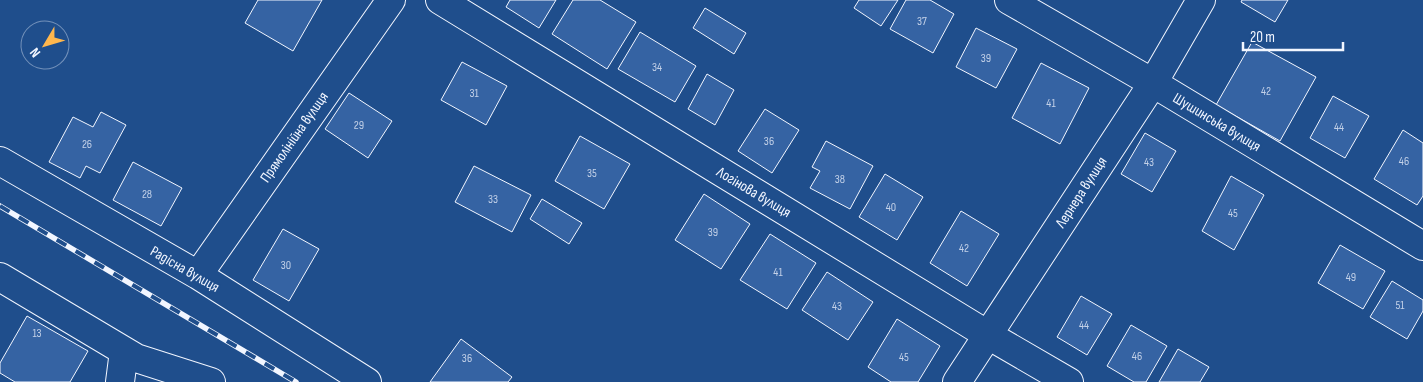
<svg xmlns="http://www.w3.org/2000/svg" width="1423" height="382" font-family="'Sofia Sans Condensed',sans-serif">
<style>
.building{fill:#3563a3;stroke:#f2f6ff}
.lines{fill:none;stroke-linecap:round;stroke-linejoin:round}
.street-casing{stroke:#f2f6ff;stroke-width:30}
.street{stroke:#1f4e8c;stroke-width:28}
.rail-casing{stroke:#f2f6ff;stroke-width:5.5}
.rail{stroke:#1f4e8c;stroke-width:4;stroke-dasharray:11;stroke-linecap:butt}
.labels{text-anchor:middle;stroke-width:4;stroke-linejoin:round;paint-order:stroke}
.number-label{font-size:12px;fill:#c3d1e8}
.street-label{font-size:15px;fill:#f2f6ff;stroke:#1f4e8c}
</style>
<rect width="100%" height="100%" fill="#1f4e8c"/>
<!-- building -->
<path class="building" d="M258,0H322L293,51L245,23Z
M510,0H556L539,28L506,7Z
M573,0H600L636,22L607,69L552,34Z
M859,0H898L881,26L854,8Z
M906,0H930L954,14L933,53L890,29Z
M1242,0H1288L1275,22L1241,2Z
M705,8L746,33L734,54L693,28Z
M976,28L1017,49L996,88L956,67Z
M640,32L696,66L675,102L618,69Z
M1252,42L1316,77L1280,141L1216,105Z
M462,62L507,86L486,125L441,100Z
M1041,63L1089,88L1060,144L1012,118Z
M707,74L734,90L715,125L688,109Z
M349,93L392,121L368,158L325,129Z
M1333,96L1369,116L1345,158L1310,138Z
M765,109L799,130L772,173L738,151Z
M101,112L126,125L100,173L86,166L80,178L49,162L73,117L93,127Z
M1403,130L1423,143V196L1417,205L1374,179Z
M1145,133L1176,151L1152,192L1121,174Z
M580,136L630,164L604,209L555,181Z
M826,141L873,166L850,209L810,188L820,171L812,167Z
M133,162L182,188L161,226L113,200Z
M474,166L531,195L512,232L455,202Z
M885,174L923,197L897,240L859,217Z
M1231,176L1264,195L1234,250L1202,231Z
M704,194L750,224L721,269L675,240Z
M542,199L582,223L569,244L530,219Z
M961,211L999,234L967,286L930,263Z
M283,229L319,249L289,301L253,280Z
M770,234L816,263L787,309L740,280Z
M1340,245L1385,271L1363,309L1318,283Z
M827,272L873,302L848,340L802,310Z
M1392,281L1423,300V311L1407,339L1370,317Z
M1081,296L1112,314L1087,355L1057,337Z
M27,316L88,351L70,382H15L0,373V363Z
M897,319L940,346L918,382H891L868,367Z
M1131,325L1167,346L1146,382H1134L1107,366Z
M461,339L512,377L508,382H430Z
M1178,349L1209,367L1200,382H1159Z"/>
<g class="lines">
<defs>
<path id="street" d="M440,0L988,335L1069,382
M1009,0L1153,83L1423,246
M0,161L198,275L367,382
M198,275L391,0
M0,277L136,358L211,382
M120,382L124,351
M957,382L1153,83L1201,0"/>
</defs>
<!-- street casing -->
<use href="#street" class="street-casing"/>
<!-- street -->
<use href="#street" class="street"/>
<defs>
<path id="rail" d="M0,206L296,382"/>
</defs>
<!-- rail casing -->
<use href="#rail" class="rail-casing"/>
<!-- rail -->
<use href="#rail" class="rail"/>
</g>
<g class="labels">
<!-- number labels -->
<g class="number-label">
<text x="922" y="25">37</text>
<text x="986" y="62">39</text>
<text x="657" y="71">34</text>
<text x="1266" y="95">42</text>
<text x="474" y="97">31</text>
<text x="1051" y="107">41</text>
<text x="359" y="129">29</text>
<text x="1339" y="131">44</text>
<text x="769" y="145">36</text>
<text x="87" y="148">26</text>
<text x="1404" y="165">46</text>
<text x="1149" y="166">43</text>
<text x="592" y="177">35</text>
<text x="840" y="183">38</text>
<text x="147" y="198">28</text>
<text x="493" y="203">33</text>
<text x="891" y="211">40</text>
<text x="1233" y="217">45</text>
<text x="713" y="236">39</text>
<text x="964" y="252">42</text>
<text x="286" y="269">30</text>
<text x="778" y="276">41</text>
<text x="1351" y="281">49</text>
<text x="1400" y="309">51</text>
<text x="837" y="310">43</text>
<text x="1084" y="329">44</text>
<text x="37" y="337">13</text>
<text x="1137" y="360">46</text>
<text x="904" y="361">45</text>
<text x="467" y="362">36</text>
</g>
<!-- street labels -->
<g class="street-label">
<text transform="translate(1217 122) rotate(31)" y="5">Шушинська вулиця</text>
<text transform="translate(294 137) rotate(-55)" y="5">Прямолінійна вулиця</text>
<text transform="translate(754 192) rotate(31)" y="5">Логінова вулиця</text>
<text transform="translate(1081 192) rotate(-57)" y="5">Лернера вулиця</text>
<text transform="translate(185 269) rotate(30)" y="5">Радісна вулиця</text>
</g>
</g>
<!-- north arrow -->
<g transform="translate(45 45) rotate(232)"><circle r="24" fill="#1f4e8c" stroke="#7391ba"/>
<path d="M0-4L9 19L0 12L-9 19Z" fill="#ffb74d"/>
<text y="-8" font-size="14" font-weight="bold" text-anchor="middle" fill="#f2f6ff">N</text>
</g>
<!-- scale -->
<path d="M1243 42v8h100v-8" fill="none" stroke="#f2f6ff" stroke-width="2.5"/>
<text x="1250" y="42" font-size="15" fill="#f2f6ff" stroke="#1f4e8c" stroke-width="4" paint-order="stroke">20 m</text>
</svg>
